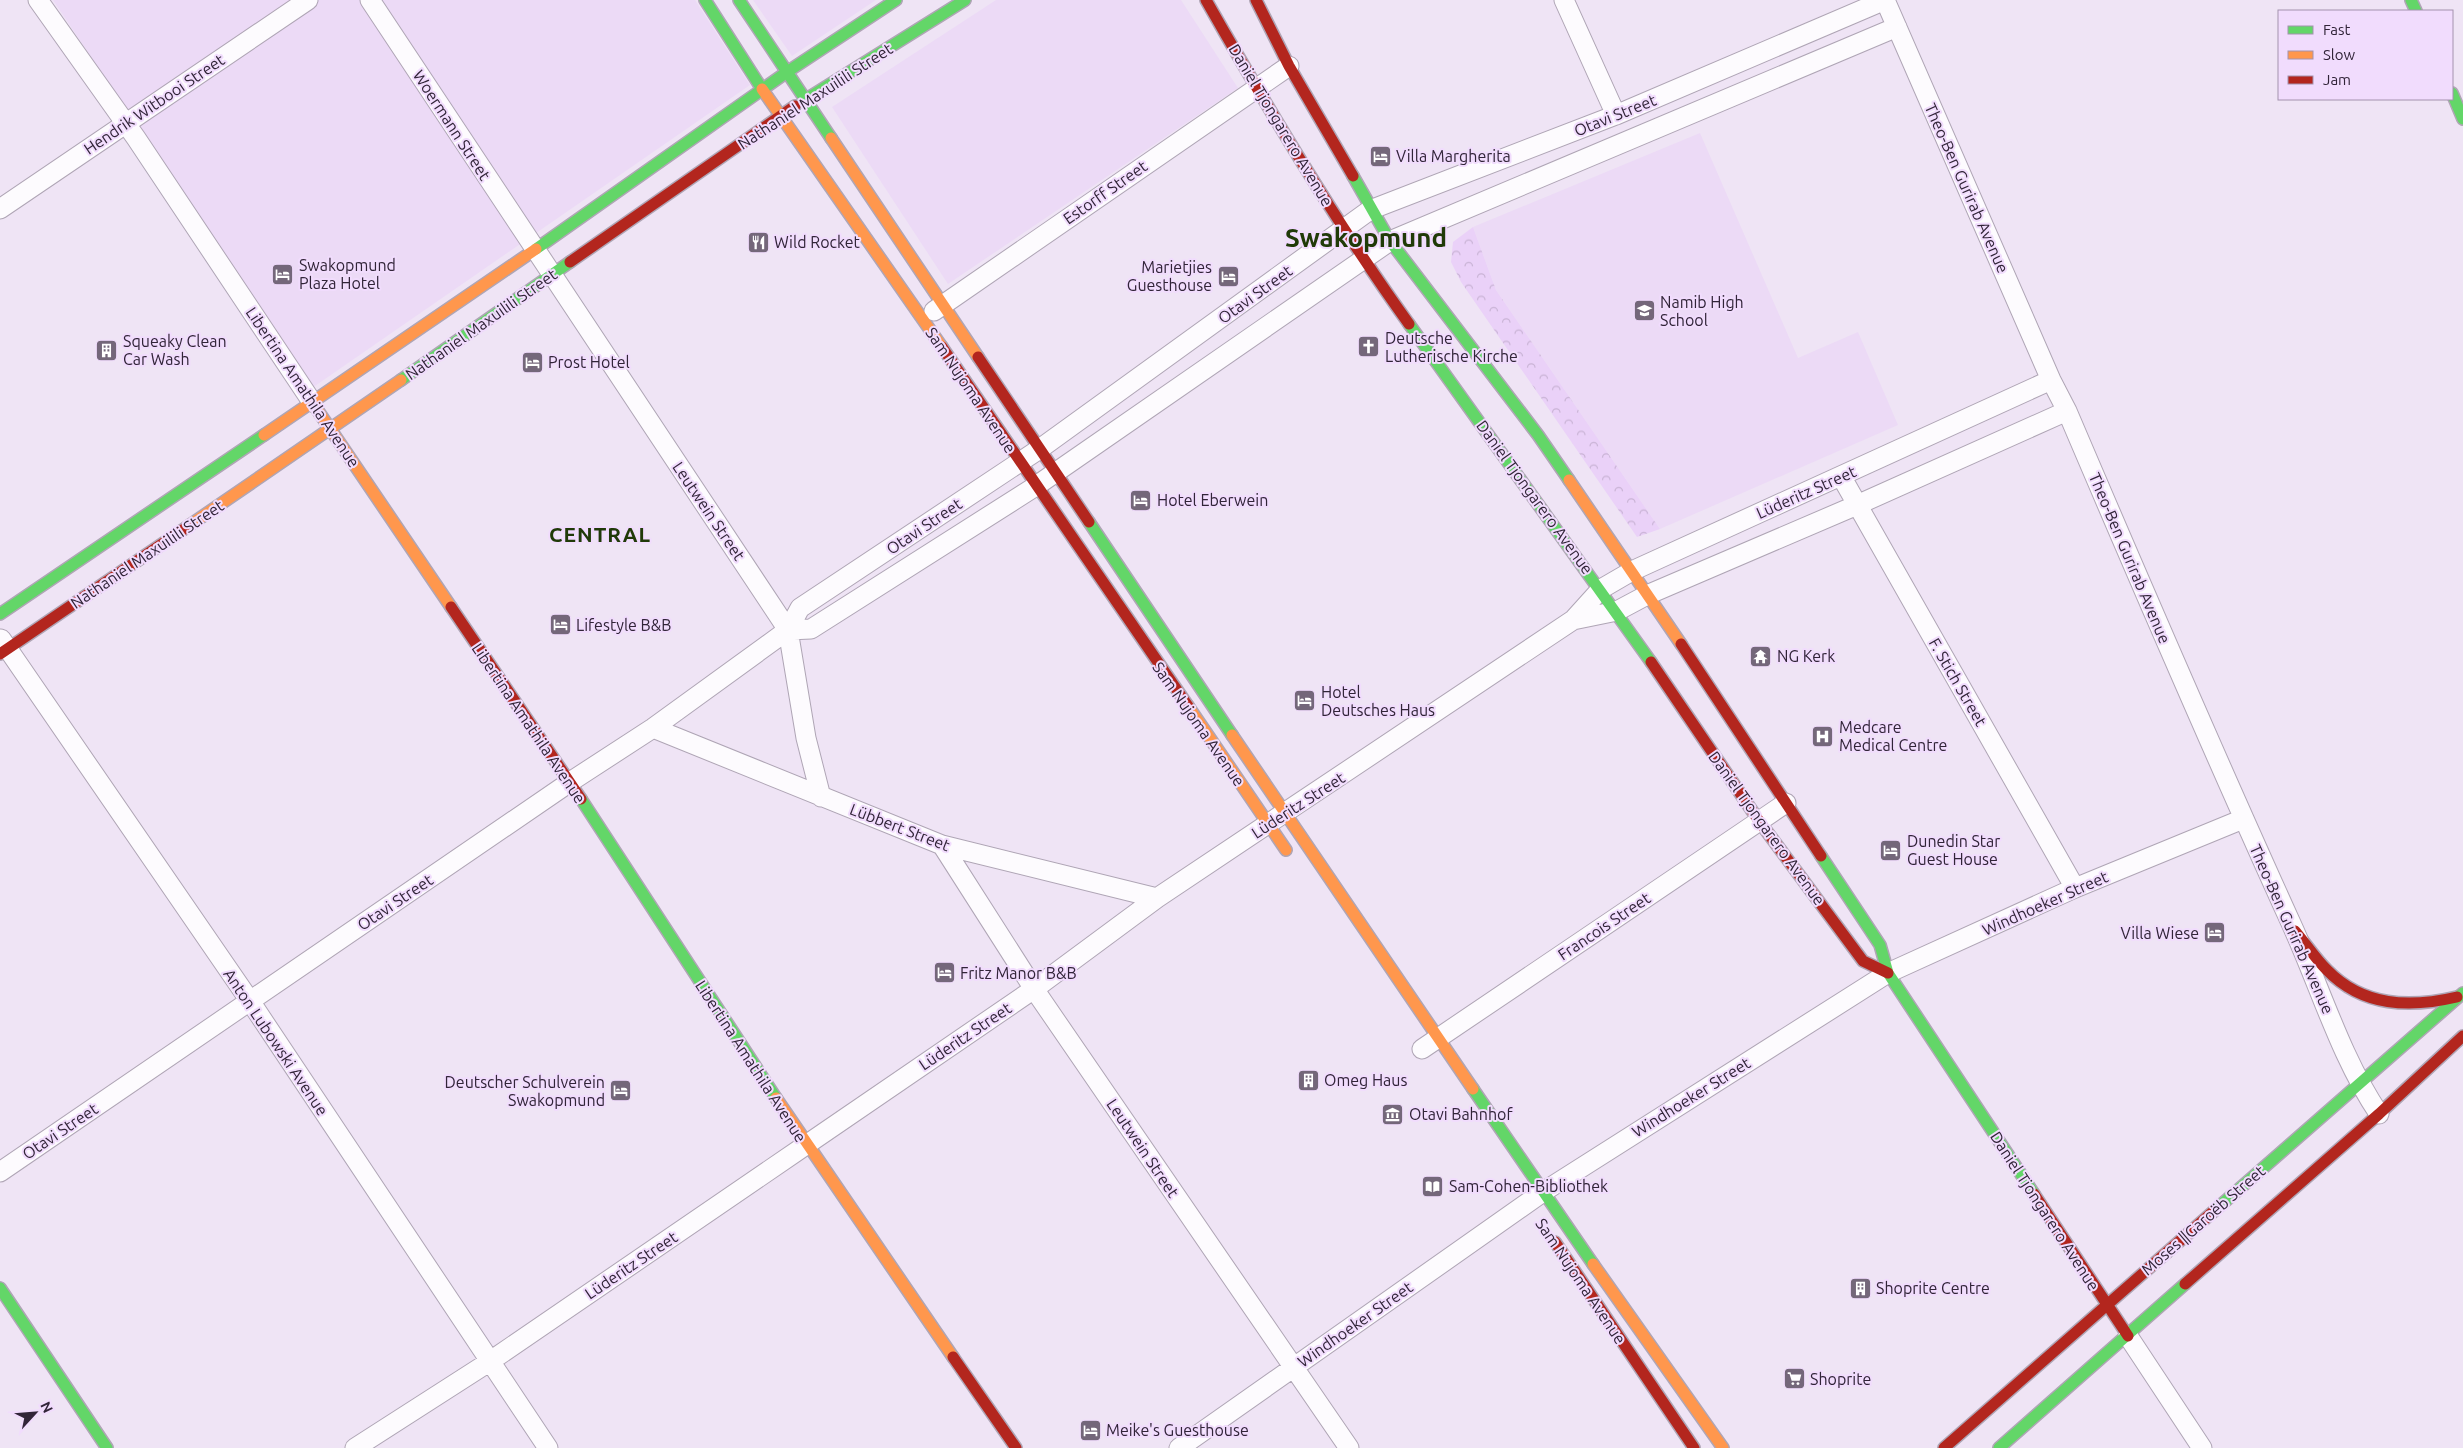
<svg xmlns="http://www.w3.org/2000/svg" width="2463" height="1448" font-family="Ubuntu,sans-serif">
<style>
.built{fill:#ecdaf6}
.park{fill:url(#park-crowns)}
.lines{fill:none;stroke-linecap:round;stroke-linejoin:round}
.street-casing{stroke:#afa5b5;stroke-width:21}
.fast-casing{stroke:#afa5b5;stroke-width:14}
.slow-casing{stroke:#afa5b5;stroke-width:14}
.jam-casing{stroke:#afa5b5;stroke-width:14}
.street{stroke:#fdfbfe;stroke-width:19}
.fast{stroke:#63d668;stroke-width:11}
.slow{stroke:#ff974d;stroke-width:11}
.jam{stroke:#b3261e;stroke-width:11}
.labels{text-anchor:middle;stroke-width:4;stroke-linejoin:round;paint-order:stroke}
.street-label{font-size:16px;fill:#312438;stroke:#f1dcfd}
.poi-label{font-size:16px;fill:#312438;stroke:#f1dcfd;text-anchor:start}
.district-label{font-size:21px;font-weight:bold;letter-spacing:1px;fill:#203a08;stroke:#f1dcfd}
.town-label{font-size:26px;font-weight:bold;fill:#203a08;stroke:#f1dcfd}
</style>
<defs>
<pattern id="park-crowns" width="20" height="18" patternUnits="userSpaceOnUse" patternTransform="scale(1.25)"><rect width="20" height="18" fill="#ead1f8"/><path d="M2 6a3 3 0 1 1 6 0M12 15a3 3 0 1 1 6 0" fill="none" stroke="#c9b3d5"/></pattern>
</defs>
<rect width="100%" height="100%" fill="#efe4f5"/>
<!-- built -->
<path class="built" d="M53,0H695L750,85L312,388Z
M753,0H876L792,56Z
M996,0H1181L1238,88L948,284L832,107Z
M1700,133L1798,358L1858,332L1898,425L1660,529L1496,290L1473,227Z"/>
<!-- park -->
<path class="park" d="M1473,227L1496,290L1660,529L1637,537L1461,282L1451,262L1453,242Z"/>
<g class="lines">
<defs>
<path id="street" d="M38,0L136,138L312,402
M370,0L788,630L806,738L821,797
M1564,0L1616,115
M1885,0L2051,380L2067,411C2140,582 2213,752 2290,921C2320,986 2340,1056 2379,1114
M0,209L308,0
M934,311L1289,66
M1841,476L2075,888
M1573,620L1617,611L1647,595L1857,505L2067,411
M788,630L811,629L1036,486L1390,241L1897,27
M1,639L250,1001L548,1448
M653,728L942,845L1157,898
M942,845L1034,989L1349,1448
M1422,1049L1786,803
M0,1172L570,782L653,728L788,630L800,608L1041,448L1370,210L1616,115L1885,0
M2128,1336L2202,1448
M355,1448L489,1362L806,1145L1034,989L1157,898L1573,620L1601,589L1632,571L2051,380
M1179,1448L1543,1192L1888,973L2075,888L2243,819"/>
<path id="fast" d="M705,0L762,89
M739,0L787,72L896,0
M2411,0L2416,11
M2452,93L2463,119
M805,100L965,0
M1353,176L1390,241L1538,435L1569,480
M536,249L787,72L831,138
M1409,324L1651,662
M401,380L570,262
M1089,522L1232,735
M0,614L264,435
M581,799L776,1098
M1821,856L1880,945L1888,973L2034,1194
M1473,1089L1593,1264
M2214,1211L2463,993
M0,1288L107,1448
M1999,1448L2185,1284"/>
<path id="slow" d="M762,89L942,347
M831,138L978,357
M312,402L451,607
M264,435L536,249
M1569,480L1681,644
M190,525L401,380
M1188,706L1286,850
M1232,735L1473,1089
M776,1098L953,1357
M1593,1264L1723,1448"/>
<path id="jam" d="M1206,0C1269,111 1335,221 1409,324
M1256,0L1289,66L1353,176
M570,262L795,106
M942,347L1188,706
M978,357L1089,522
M451,607L581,799
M1681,644L1821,856
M0,654L190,525
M1651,662L1759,821L1863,961L1888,973
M2295,931C2306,944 2315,958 2327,970C2363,1007 2410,1008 2457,997
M2034,1194L2128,1336
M1555,1242L1694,1448
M2185,1284L2379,1114L2463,1036
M953,1357L1016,1448
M1944,1448L2214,1211"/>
</defs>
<!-- street casing -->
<use href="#street" class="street-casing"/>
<!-- fast casing -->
<use href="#fast" class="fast-casing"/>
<!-- slow casing -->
<use href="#slow" class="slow-casing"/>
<!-- jam casing -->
<use href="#jam" class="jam-casing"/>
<!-- street -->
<use href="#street" class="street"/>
<!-- fast -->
<use href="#fast" class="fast"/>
<!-- slow -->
<use href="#slow" class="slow"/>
<!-- jam -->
<use href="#jam" class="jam"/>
</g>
<!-- icons -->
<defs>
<symbol id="hotel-square" viewBox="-11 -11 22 22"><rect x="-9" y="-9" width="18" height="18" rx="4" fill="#74677a" stroke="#f1dcfd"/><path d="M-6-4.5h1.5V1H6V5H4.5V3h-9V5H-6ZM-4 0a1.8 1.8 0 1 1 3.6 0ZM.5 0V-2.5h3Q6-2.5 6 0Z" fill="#fff"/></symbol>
<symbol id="restaurant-square" viewBox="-11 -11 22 22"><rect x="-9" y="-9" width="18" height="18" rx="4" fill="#74677a" stroke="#f1dcfd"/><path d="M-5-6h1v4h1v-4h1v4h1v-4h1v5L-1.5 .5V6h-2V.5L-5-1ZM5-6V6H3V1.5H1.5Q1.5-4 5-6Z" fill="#fff"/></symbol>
<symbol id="school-square" viewBox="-11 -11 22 22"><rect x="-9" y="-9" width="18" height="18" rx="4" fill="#74677a" stroke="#f1dcfd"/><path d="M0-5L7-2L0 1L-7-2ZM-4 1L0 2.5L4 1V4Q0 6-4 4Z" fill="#fff"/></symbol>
<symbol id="church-square" viewBox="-11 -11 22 22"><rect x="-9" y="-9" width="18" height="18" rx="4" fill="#74677a" stroke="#f1dcfd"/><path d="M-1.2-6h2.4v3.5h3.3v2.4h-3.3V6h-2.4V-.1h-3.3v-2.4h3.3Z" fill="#fff"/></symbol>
<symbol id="building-square" viewBox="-11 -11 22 22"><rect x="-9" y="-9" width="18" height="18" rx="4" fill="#74677a" stroke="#f1dcfd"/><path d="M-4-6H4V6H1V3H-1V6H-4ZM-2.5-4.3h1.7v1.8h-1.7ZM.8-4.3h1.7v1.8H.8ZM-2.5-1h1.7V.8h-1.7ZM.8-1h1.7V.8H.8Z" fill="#fff"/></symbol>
<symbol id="temple-square" viewBox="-11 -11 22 22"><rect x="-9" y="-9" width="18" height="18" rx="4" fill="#74677a" stroke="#f1dcfd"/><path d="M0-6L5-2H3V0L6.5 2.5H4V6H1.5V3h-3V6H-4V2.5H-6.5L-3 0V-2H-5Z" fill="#fff"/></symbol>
<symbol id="hospital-square" viewBox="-11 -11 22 22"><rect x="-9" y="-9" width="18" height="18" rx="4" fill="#74677a" stroke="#f1dcfd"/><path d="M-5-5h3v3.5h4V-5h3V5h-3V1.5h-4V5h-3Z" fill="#fff"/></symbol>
<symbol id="museum-square" viewBox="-11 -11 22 22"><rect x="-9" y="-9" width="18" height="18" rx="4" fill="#74677a" stroke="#f1dcfd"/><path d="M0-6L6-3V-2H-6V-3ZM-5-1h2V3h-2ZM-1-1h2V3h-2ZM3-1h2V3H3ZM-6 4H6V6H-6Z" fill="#fff"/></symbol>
<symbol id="library-square" viewBox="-11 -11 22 22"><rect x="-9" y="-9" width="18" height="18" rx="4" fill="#74677a" stroke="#f1dcfd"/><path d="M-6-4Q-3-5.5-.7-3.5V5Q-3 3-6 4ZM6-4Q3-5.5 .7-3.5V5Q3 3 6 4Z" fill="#fff"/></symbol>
<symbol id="supermarket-square" viewBox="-11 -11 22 22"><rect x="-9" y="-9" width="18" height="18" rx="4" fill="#74677a" stroke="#f1dcfd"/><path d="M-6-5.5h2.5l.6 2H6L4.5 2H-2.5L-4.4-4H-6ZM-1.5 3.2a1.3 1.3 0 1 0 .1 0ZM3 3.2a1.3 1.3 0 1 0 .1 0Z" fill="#fff"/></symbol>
</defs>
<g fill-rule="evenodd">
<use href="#hotel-square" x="1368" y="144" width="25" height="25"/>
<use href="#restaurant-square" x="746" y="230" width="25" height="25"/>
<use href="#hotel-square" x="270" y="262" width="25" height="25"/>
<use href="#hotel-square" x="1216" y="264" width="25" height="25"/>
<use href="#school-square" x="1632" y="298" width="25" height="25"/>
<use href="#church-square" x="1356" y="334" width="25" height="25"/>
<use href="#building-square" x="94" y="338" width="25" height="25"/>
<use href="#hotel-square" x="520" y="350" width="25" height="25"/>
<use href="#hotel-square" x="1128" y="488" width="25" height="25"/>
<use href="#hotel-square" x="548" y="612" width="25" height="25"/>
<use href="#temple-square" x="1748" y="644" width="25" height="25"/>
<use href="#hotel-square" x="1292" y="688" width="25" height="25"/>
<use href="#hospital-square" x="1810" y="724" width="25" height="25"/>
<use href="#hotel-square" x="1878" y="838" width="25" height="25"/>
<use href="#hotel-square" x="2202" y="920" width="25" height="25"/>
<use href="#hotel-square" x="932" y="960" width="25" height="25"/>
<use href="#building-square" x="1296" y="1068" width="25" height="25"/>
<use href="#hotel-square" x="608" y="1078" width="25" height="25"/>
<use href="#museum-square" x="1380" y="1102" width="25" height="25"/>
<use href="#library-square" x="1420" y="1174" width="25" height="25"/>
<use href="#building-square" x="1848" y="1276" width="25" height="25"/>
<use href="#supermarket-square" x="1782" y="1366" width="25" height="25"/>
<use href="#hotel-square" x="1078" y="1418" width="25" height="25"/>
</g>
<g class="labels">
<!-- street labels -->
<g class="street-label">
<text transform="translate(815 96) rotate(-33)" y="6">Nathaniel Maxuilili Street</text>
<text transform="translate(154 104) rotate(-34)" y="6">Hendrik Witbooi Street</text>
<text transform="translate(1615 115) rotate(-22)" y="6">Otavi Street</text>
<text transform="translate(452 125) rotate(57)" y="6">Woermann Street</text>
<text transform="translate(1281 125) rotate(59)" y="6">Daniel Tjongarero Avenue</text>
<text transform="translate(1967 188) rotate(66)" y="6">Theo-Ben Gurirab Avenue</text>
<text transform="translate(1105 192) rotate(-35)" y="6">Estorff Street</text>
<text transform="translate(1255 294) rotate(-36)" y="6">Otavi Street</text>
<text transform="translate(481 324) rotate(-35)" y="6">Nathaniel Maxuilili Street</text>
<text transform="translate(303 387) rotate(56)" y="6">Libertina Amathila Avenue</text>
<text transform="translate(971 390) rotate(56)" y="6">Sam Nujoma Avenue</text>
<text transform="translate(1806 492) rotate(-24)" y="6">Lüderitz Street</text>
<text transform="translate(1535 497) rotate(54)" y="6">Daniel Tjongarero Avenue</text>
<text transform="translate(709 511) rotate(56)" y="6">Leutwein Street</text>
<text transform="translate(924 526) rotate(-34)" y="6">Otavi Street</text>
<text transform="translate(147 554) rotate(-34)" y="6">Nathaniel Maxuilili Street</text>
<text transform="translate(2130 558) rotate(67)" y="6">Theo-Ben Gurirab Avenue</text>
<text transform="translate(1958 682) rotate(60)" y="6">F. Stich Street</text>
<text transform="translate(529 723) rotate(56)" y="6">Libertina Amathila Avenue</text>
<text transform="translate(1199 724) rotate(55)" y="6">Sam Nujoma Avenue</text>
<text transform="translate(1298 805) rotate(-33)" y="6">Lüderitz Street</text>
<text transform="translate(900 827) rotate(21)" y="6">Lübbert Street</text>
<text transform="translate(1767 828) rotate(54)" y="6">Daniel Tjongarero Avenue</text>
<text transform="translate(395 902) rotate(-34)" y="6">Otavi Street</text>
<text transform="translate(2045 903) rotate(-24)" y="6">Windhoeker Street</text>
<text transform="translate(1604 926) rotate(-34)" y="6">Francois Street</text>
<text transform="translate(2292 929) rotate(66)" y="6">Theo-Ben Gurirab Avenue</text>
<text transform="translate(965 1036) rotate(-34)" y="6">Lüderitz Street</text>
<text transform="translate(276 1042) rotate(56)" y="6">Anton Lubowski Avenue</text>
<text transform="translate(751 1061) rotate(57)" y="6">Libertina Amathila Avenue</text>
<text transform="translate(1691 1097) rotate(-32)" y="6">Windhoeker Street</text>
<text transform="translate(60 1131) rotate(-34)" y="6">Otavi Street</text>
<text transform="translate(1143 1148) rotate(56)" y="6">Leutwein Street</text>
<text transform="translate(2045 1211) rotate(57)" y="6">Daniel Tjongarero Avenue</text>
<text transform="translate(2203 1220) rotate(-41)" y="6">Moses ǁGaroëb Street</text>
<text transform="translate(631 1265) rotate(-34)" y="6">Lüderitz Street</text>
<text transform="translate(1581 1281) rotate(56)" y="6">Sam Nujoma Avenue</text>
<text transform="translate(1355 1324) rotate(-35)" y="6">Windhoeker Street</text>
</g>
<!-- poi labels -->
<g class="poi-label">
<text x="1396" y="162">Villa Margherita</text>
<text x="774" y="248">Wild Rocket</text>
<text x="299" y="271">Swakopmund<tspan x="299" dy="18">Plaza Hotel</tspan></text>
<text x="1212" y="273" text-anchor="end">Marietjies<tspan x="1212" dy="18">Guesthouse</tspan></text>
<text x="1660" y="308">Namib High<tspan x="1660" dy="18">School</tspan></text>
<text x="1385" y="344">Deutsche<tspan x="1385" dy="18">Lutherische Kirche</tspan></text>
<text x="123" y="347">Squeaky Clean<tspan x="123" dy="18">Car Wash</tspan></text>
<text x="548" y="368">Prost Hotel</text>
<text x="1157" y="506">Hotel Eberwein</text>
<text x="576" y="631">Lifestyle B&amp;B</text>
<text x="1777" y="662">NG Kerk</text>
<text x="1321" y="698">Hotel<tspan x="1321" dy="18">Deutsches Haus</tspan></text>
<text x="1839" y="733">Medcare<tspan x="1839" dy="18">Medical Centre</tspan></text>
<text x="1907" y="847">Dunedin Star<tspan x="1907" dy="18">Guest House</tspan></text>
<text x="2199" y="939" text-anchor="end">Villa Wiese</text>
<text x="960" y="979">Fritz Manor B&amp;B</text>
<text x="1324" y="1086">Omeg Haus</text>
<text x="605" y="1088" text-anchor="end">Deutscher Schulverein<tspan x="605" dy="18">Swakopmund</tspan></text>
<text x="1409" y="1120">Otavi Bahnhof</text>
<text x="1449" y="1192">Sam-Cohen-Bibliothek</text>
<text x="1876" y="1294">Shoprite Centre</text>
<text x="1810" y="1385">Shoprite</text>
<text x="1106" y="1436">Meike's Guesthouse</text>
</g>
<!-- district labels -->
<g class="district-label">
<text x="600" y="542">CENTRAL</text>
</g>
<!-- town labels -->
<g class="town-label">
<text x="1366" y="247">Swakopmund</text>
</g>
</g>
<!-- legend -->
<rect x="2278" y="10" width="175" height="90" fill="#f1dcfd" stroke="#a492ae"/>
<rect x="2288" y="26" width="25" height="8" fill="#63d668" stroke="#a492ae"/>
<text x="2323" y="35" font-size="15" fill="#312438">Fast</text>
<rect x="2288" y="51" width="25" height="8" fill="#ff974d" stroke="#a492ae"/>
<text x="2323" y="60" font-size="15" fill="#312438">Slow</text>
<rect x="2288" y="76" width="25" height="8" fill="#b3261e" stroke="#a492ae"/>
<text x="2323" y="85" font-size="15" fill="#312438">Jam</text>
<!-- north arrow -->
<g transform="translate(35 1413) rotate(64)" stroke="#f1dcfd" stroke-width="4" paint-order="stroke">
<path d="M0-4L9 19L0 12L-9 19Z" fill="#312438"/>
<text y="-8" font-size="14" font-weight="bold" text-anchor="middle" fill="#312438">N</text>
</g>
</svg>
